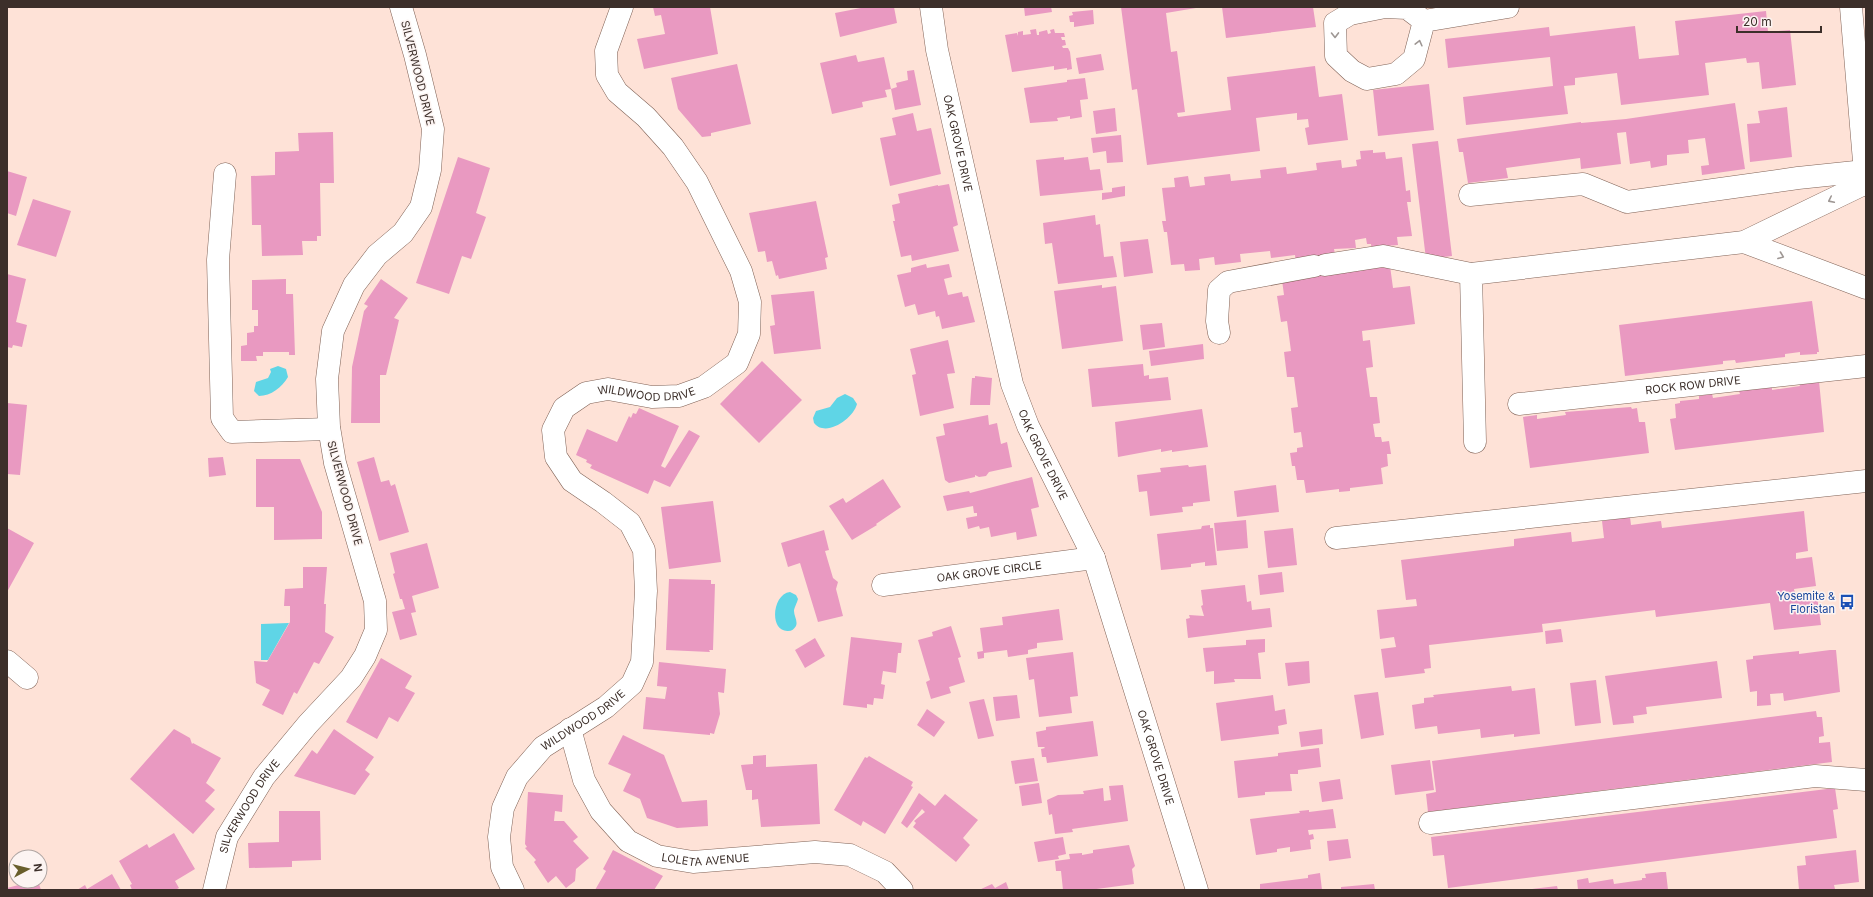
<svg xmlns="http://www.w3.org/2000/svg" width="1873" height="897" font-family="Inter,sans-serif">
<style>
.water{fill:#5fd5e6}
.building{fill:#e999c1}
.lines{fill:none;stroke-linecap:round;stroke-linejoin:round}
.minor-casing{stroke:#806357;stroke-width:23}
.minor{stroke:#fff;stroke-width:22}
.oneway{stroke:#9e9794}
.labels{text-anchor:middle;stroke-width:3;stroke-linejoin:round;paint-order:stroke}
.street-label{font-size:11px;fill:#3c2f2a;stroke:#fcf4f2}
.transit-label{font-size:11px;fill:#164399;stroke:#fcf4f2;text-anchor:end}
</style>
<rect width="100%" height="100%" fill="#fee2d7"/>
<!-- water -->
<path class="water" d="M278,366L286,369L288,377C282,387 271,396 259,396L254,391L256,382L268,378L271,372L270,369Z
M845,394L853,398L857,404C854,416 835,431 822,428C819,428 816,425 814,423L813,418L816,411L830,407L837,398Z
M790,592L796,595L798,599C797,603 794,608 794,611C794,616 798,621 796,626C794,629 792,631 788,631C769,632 772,594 790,592Z
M289,623L268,660H261V624Z"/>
<!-- building -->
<path class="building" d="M653,7H710L718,54L644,69L637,39L665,34L661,15L655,16Z
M866,7H894L897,23L840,37L835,13Z
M1024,7H1051L1052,12L1025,16Z
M1121,7H1202L1166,13L1171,52L1177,51L1185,112L1177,113L1178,117L1231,110L1227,77L1315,66L1319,97L1342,94L1348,140L1308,145L1305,128L1309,127L1308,119L1297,120V113L1256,118L1260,151L1147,165L1137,89L1132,90Z
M1222,7H1313L1316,27L1226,38Z
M1093,10L1094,24L1074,27V22H1070L1069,16L1073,15L1072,12Z
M1766,11L1768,32L1790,30L1796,85L1762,89L1759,62L1747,63L1746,58L1705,63L1709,95L1621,105L1617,73L1575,78V85L1564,86L1568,114L1466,125L1463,97L1553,86L1550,57L1448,68L1445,39L1549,27L1550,36L1635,26L1639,59L1679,55L1675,21Z
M1036,29L1037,35H1039V32L1047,30L1048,34L1051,33L1050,30L1054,29L1055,33H1064L1065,37H1061L1062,40H1065L1066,45L1062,46L1063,48H1068L1070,52L1072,69L1067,70V68L1054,70V66L1012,72L1005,35L1017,33L1018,36V32L1023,31V35L1031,34L1030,30Z
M1101,54L1104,70L1079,74L1076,58Z
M856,55L858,62L884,57L891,89L885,90L887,97L862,102L863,107L832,114L820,63Z
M737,64L751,124L711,133V136L702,137L678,109L671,78Z
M914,70L921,105L895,110L891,89L897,87L896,83L908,80L907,71Z
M1085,78L1088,99L1080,100L1082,117L1070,119V116L1057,118L1058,121L1030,123L1024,88L1067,82V80Z
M1429,84L1434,130L1378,136L1373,90Z
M1735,103L1745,169L1702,175L1701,166L1709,165L1705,138L1688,140L1689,153L1667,155V165L1651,168L1650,161L1630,164L1626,132L1617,133L1621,164L1581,169L1580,158L1506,168L1508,178L1468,183L1463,152H1459L1457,139L1463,138L1581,122V123L1626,119Z
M1787,107L1792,157L1750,162L1747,124L1760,123L1758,111Z
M1115,108L1117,131L1096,134L1093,111Z
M913,113L917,131L931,128L941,174L890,186L880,138L896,135L892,118Z
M333,132L334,183H320L321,236H317V241H302L303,255L262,256L261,225H252L251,176L275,175V152L299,151L298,133Z
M1121,135L1123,162L1107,163L1106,151L1093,153L1091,138Z
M1438,141L1452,256L1426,259L1412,144Z
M1373,150V153L1385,152L1386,159L1402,157L1406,191L1410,190L1411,202H1407L1412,236L1397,237L1398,245L1385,246L1372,252L1371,244H1367L1366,238L1355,240L1356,248L1334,249L1336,258L1326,274L1390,266L1393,288L1410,286L1415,324L1362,331L1363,341L1370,340L1373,367L1366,368L1370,397H1377L1380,423L1373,424L1375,437H1381L1382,442L1389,441L1391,454H1387L1388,466L1381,468L1383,484L1350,488V491L1339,492V489L1306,493L1304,480H1297L1295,466H1292L1290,453L1297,452V448L1303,447L1301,432L1294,433L1291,408L1298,407L1294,377H1287L1284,352L1291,351L1287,321L1281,322L1277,296L1284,295L1282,280L1296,263L1295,255L1271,258L1270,251L1240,254L1241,262L1215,265L1214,257L1199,259L1200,270L1185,271L1184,264L1171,265L1167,232H1164L1162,221H1166L1162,188L1175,187L1174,178L1188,176L1190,187L1205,185L1204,177L1230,174L1231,181L1261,178L1260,170L1286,167L1287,174L1317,170L1316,163L1341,160L1342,168L1357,166L1356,160L1361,159L1360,151Z
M458,157L490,168L476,213L486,217L471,259L462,256L449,294L416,283Z
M1064,157V160L1088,157L1090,170L1100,169L1103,190L1040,196L1036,160Z
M7,171L27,177L16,216L7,213Z
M949,184L958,225L953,227L959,251L912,261L911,255L901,257L893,221H895L892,205L900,203L898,194L938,185V186Z
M1125,186V196L1102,200V193L1112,192V188Z
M33,199L71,211L56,257L17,245Z
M816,201L828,257L825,258L827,269L779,279L778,275L776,276L772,261L767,262L765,251L758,252L749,213Z
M1095,215L1096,225L1100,224L1104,257L1113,256L1117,277L1058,284L1052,243L1045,244L1043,223Z
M1148,239L1153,273L1124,277L1120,242Z
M926,264L927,268L949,264L952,277L944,279L948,295L962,292L963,297L968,296L975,322L942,329L939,316L936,317L935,311L918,315L915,304L905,307L897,275L911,272V268Z
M7,274L26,279L16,322L27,325L22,347L13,345L12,348L7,347Z
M286,279V294H293L295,355H289V352H263V356H256L257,361H241V346L247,345V333L254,332V326H258V310H252V280Z
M381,279L408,298L394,318L399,320L386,375H380V423H351L352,367L364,311L368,306L364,304Z
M1102,285V288L1116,286L1123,341L1062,349L1054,291Z
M814,291L821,349L774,354L770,326L775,325L771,295Z
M1812,301L1819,352H1817V354L1800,355V352L1785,354V357L1736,363L1735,360L1723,361V364L1625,376L1619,325Z
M1162,323L1165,347L1143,350L1140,325Z
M948,340L955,373L947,374L954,408L920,416L912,375L916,374L910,349Z
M1203,344L1204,359L1151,366L1149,351Z
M762,361L802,400L759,443L720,404Z
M1143,364L1144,376L1149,375V379L1168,377L1171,400L1092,407L1088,369Z
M975,376L992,378L990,405H970L972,378H975Z
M1819,381L1824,432L1675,450L1670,419L1676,418L1675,404L1680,403V401L1699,399V396L1712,394L1713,398L1740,394L1739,391L1772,387V390L1800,386L1799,383Z
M7,403L27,405L20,475L7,474Z
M1631,407L1632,409L1637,408L1639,422H1645L1649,453L1530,468L1523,417L1537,415V419L1566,415L1565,412Z
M639,408L679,426L661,466L665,468L689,430L700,436L670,487L654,480L648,494L590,468L592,465L586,462L587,460L576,455L587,429L617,442L629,416L631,418L633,413L636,414Z
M1202,409L1208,447L1172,452V450L1161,452V449L1118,457L1115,422Z
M988,415L989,425L997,423L1001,444L1007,442L1012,467L989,472L986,476L979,477L975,475V477L949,483L945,480L936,437L945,435L943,424Z
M223,457L226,475L209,477L208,458Z
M374,457L381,482L389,480L391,486L395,484L409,532L379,541L357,462Z
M256,459H300L322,512V539L274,540V507H256Z
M1188,465L1189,467L1206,465L1210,501L1193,503V506L1182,507L1183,512L1150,516L1147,491L1139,492L1137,475L1161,472L1160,468Z
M1032,477L1039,507L1031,509L1037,536L1017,540L1016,532L991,537L989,527L980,529L979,526L968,529L966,518L977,516V513H974L973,506L947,511L943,496L969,491L970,493Z
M883,479L901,507L876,524L877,525L852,540L829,506L843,498L846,503Z
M1276,485L1279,512L1237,517L1234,491Z
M713,501L721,562L669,569L661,507Z
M1804,511L1808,551L1796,553V559L1812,557L1816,586L1794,589L1796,599L1817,596L1821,625L1774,630L1770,603L1656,617L1655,610L1542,624L1543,632L1429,645L1431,668L1424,669L1425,673L1385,678L1381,649L1396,647L1394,637L1380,639L1377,610L1417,606L1416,599L1406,600L1401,560L1514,546V539L1571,532L1572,542L1604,538L1602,521L1630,517L1631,525L1661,521L1662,528Z
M1246,520L1248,548L1217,551L1214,523Z
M1210,525V528H1213L1217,565L1205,566V562L1191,564V567L1161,570L1157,534L1201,529L1202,526Z
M7,528L34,543L7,592Z
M1293,528L1297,565L1268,568L1264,531Z
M824,530L829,550L825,551L833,578L838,582L836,589L843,616L818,622L800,563L788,567L781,543Z
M427,543L439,588L412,596L416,612L411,613L417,635L400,640L392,612L405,609L402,599H400L393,574L395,573L390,553Z
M303,567H327L324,604H326L325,632L334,637L319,664L314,662L297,694L294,692L283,715L262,705L270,690L256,683L254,661L267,662L282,636L290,622V606H284L285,589L303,588Z
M1282,572L1284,592L1260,595L1258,575Z
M669,579L711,580V584H715L713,650H709L710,652L666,650Z
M1245,585L1247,602L1251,601L1252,610L1270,608L1272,627L1188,638L1186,619L1190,618L1189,615L1204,616L1201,606L1203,605L1201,590Z
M1059,609L1063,640L1037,643V648L1028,650V654L1008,657L1007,650L984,653V658L978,659L977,652L983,651L980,628L1003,625L1002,617Z
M951,626L961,657L958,658L965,682L949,687L951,693L931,699L926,682L930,680L918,640L933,636L932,632Z
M1561,629L1563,642L1546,644L1545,631Z
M851,637L902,643L901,653H898L896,673L883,671L881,684L885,685L883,699L874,698L873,705L867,704V708L843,705Z
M815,638L825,656L805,668L795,650Z
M1265,639V652L1258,653L1261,679H1234L1235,682L1214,684V671L1206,672L1203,648L1246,645V640Z
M1830,650H1836L1840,692L1784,701L1783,693L1770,694L1771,705L1757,706V691L1750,692L1746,660L1753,659V656L1799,651V654Z
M1073,652L1078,696L1070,697L1072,713L1039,717L1034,679L1029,680L1026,658Z
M381,658L412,676L405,688L415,693L398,722L389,717L377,739L346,722Z
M1309,661L1310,683L1288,686L1285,663Z
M1717,661L1722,698L1646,707L1647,714L1633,716L1634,723L1613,725L1605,676Z
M659,662L726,669L724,693L718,692L720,714L714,734L710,733V735L643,729L646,697L665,699L667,687L657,686Z
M1596,680L1601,723L1575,726L1570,683Z
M1511,686L1512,691L1535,688L1540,734L1514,737V734L1481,738L1480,729L1438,734L1437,726L1415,729L1412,705L1424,703V698L1434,697L1433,695Z
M1378,692L1384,735L1361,739L1354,695Z
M1017,695L1020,718L996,721L993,697Z
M1273,695L1275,711L1285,709L1287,724L1278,726L1279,734L1221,741L1216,703Z
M984,699L994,736L978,739L969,702Z
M927,709L945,722L934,737L917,725Z
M1816,711L1817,717H1822L1824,736L1819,737V743L1830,742L1832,762L1428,812L1426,794L1436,792L1432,761Z
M1093,721L1098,756L1047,763L1046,757H1042L1041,749L1045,748L1044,747H1038L1036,732L1046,730V727Z
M174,729L190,738L192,744L193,743L221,758L206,783L215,790L205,801L215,809L193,834L130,779Z
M334,729L374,757L365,770L370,774L355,795L294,776L312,750L317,754Z
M1322,729L1323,744L1301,747L1299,732Z
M623,735L664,755L682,802L707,800L708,826L677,828L647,818L640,799L623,791L631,774L608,764Z
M1319,748L1321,767L1298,770V774H1290L1292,791L1265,792V795L1238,798L1234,761L1278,756V753Z
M766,755V767L817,764L820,824L761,827L758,799L752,800V790H746L741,765L753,764V756Z
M869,756L913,782L911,786L913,787L885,834L863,821L861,826L834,810L865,757L867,758Z
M1034,758L1038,781L1015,784L1011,761Z
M1430,760L1434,790L1395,795L1391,765Z
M1340,779L1343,799L1322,802L1319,782Z
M1039,783L1042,803L1022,806L1019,786Z
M1123,785L1128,821L1072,829L1073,832L1055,834L1052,814L1049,815L1047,800L1058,795L1084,794L1083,791L1103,788L1104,801L1111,800L1109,786Z
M1835,788L1838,809L1833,810L1837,838L1448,888L1444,855L1433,856L1431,837Z
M528,792L563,795L562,812L555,811L554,821H564L578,837L573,841L589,858L576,869L575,881L566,888L556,876L548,883L534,862L536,860L525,848L527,847L525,844Z
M919,793L935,806L945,794L978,820L963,838L970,845L956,862L913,827L916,823L914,821L925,812L922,809L907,828L901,823Z
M1333,809L1336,828L1308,830L1309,835L1313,834L1314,839L1310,840L1311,849L1290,852V847L1277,849V852L1256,855L1250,819L1300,813L1299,811L1309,810V812Z
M279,811H320L321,860L292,861V867L249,868L248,843L279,842Z
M174,833L195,869L175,881L179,888L175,890H132L130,885L132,884L119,861L147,844L149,848Z
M1063,837L1066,854L1058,856L1059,859L1038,862L1034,842Z
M1348,839L1351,858L1329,861L1327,841Z
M1129,845L1135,866L1132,869L1134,884L1089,890H1063L1061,871H1056L1055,861L1070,859L1069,854L1082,853V855L1093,853V850Z
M613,850L663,876L654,890H595L606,871L603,869Z
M1856,850L1859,882L1834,885L1835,889L1799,890L1797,866L1806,865L1805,856Z
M1661,872H1666L1668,890H1578L1577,880L1588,878L1589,883L1613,879L1614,884L1642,880V878H1646L1645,874Z
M1320,873L1322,890H1260V884L1308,878V875Z
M112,874L121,890H77L85,885L87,889Z
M34,881H38L41,890H7V888Z
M1006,882L1009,890H979L992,884L995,888Z
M1374,884L1375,890H1341V887Z
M1557,886L1558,890H1532V889Z"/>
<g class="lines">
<defs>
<g id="minor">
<path id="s1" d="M931,7L937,50L1012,384L1028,426L1094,558L1197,890"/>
<path d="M1851,7L1866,185"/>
<path d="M1424,21L1414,59L1396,74L1367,79L1352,71L1336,56L1335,23L1350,14L1385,7L1407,8L1424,21L1508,7"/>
<path d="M225,174L218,260L222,418L232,432L329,429"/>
<path d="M1470,195L1583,184L1627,202L1798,178L1865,171"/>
<path d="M1744,242L1866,288"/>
<path d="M1325,265L1383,256L1471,274"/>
<path d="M1219,333L1217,321L1219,290L1228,282L1314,266"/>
<path id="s2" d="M1519,404L1866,366"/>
<path d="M1475,442L1471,274L1744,242L1866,183"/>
<path d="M1336,538L1866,481"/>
<path id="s3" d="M883,585L1094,558"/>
<path d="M7,661L27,678"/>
<path id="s4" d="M570,729L584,780L601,811L628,841L657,856L693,862L815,852L850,855L885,872L902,890"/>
<path d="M1430,823L1815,776L1866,780"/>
<path id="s5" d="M214,890L227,837L264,777L308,724L351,678L365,656L376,630L375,601L335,463L329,427L327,379L333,331L354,285L377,255L403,233L421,207L430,170L433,129L415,55L401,7"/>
<path id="s6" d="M513,890L502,867L499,837L503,808L517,777L543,747L606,707L632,684L642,662L646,591L644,550L630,523L603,502L572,481L556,457L553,430L564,408L586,393L608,389L652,397L679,396L704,387L737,363L749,334L750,302L741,271L697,182L673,147L646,117L617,92L607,75L606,51L622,7"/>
</g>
</defs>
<!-- minor casing -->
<use href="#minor" class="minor-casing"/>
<!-- minor -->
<use href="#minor" class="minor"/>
</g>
<!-- one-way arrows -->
<defs><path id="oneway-chevron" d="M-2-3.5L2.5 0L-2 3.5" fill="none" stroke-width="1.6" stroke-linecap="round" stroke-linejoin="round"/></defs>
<g class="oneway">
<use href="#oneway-chevron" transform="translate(1335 35) rotate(89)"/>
<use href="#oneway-chevron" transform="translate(1419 43) rotate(-76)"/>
<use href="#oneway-chevron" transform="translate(1831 200) rotate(154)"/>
<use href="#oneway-chevron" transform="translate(1781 256) rotate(21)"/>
</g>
<!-- icons -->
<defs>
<symbol id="bus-bare" viewBox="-9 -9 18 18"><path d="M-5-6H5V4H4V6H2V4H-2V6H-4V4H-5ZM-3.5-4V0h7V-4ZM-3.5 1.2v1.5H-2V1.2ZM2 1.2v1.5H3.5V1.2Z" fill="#1a4fb4" stroke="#fcf4f2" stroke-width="2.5" paint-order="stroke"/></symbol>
</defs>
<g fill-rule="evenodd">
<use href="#bus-bare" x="1836" y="591" width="22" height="22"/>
</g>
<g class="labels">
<!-- street labels -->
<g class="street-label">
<text transform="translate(418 73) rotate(76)" y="4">SILVERWOOD DRIVE</text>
<text dy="4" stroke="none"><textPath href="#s1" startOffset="139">OAK GROVE DRIVE</textPath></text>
<text dy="4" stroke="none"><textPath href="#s2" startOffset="175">ROCK ROW DRIVE</textPath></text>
<text dy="4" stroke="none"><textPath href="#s6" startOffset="675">WILDWOOD DRIVE</textPath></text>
<text dy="4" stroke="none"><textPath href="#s1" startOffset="463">OAK GROVE DRIVE</textPath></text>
<text transform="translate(345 493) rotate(75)" y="4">SILVERWOOD DRIVE</text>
<text dy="4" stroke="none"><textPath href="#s3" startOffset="107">OAK GROVE CIRCLE</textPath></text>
<text dy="4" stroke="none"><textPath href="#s6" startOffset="207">WILDWOOD DRIVE</textPath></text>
<text dy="4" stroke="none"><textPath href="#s1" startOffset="787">OAK GROVE DRIVE</textPath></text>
<text dy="4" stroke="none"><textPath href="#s5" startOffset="92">SILVERWOOD DRIVE</textPath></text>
<text dy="4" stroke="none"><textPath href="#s4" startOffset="210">LOLETA AVENUE</textPath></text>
</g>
<!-- transit labels -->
<g class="transit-label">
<text x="1835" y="600">Yosemite &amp;<tspan x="1835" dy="13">Floristan</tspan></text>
</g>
</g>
<!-- border -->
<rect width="1873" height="897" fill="none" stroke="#3c2f2a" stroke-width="16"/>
<!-- north arrow -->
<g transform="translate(28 869) rotate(83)"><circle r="19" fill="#fcf4f2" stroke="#afa5a2"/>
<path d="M0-3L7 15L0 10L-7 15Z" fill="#685e2b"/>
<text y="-6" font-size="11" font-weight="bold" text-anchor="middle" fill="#3c2f2a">N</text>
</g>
<!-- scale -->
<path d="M1737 26v6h84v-6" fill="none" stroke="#3c2f2a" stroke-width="2"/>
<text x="1743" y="26" font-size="12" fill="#3c2f2a" stroke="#fcf4f2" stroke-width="3" paint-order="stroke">20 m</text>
</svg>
